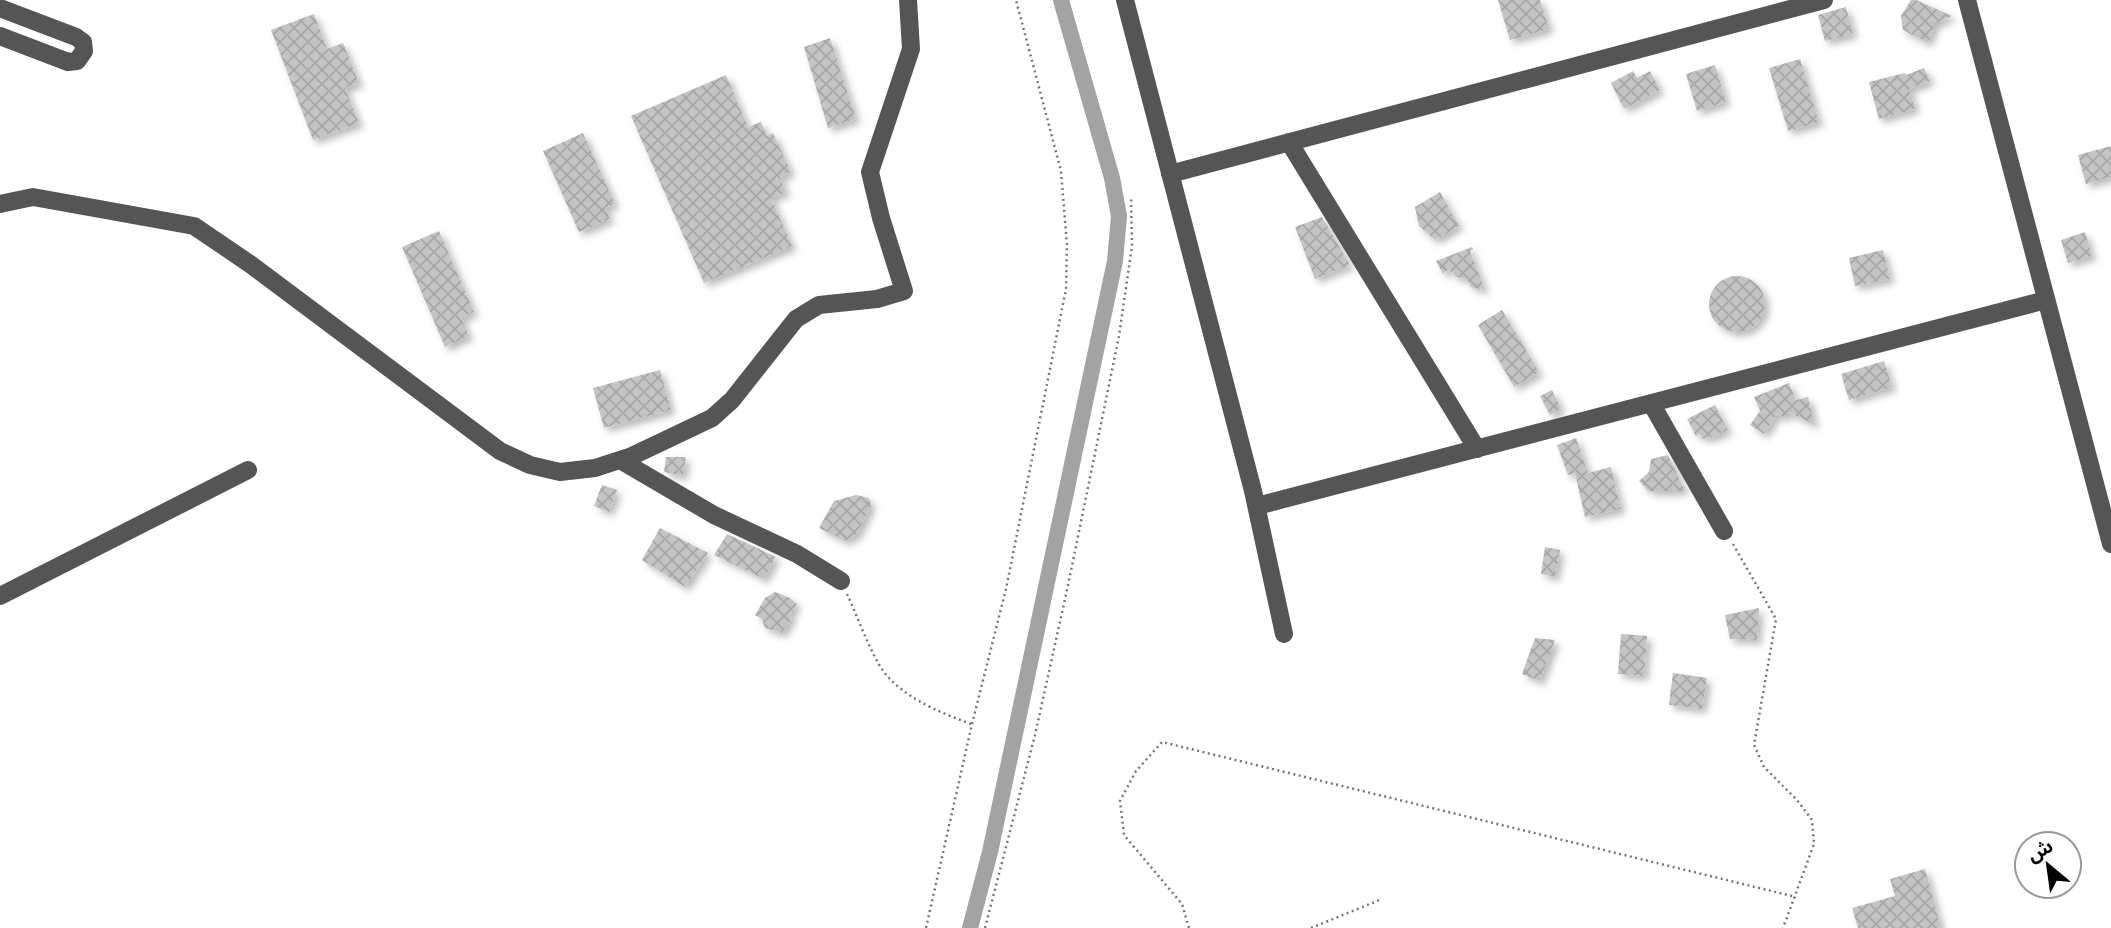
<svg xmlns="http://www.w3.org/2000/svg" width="2111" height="928" font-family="Commissioner,'Noto Sans Arabic',sans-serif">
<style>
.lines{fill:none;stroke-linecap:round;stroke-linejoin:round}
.canal{stroke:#a3a3a3;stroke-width:16}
.building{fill:url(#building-cross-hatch);filter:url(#shadow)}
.path{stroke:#777;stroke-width:2.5;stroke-dasharray:2 3.5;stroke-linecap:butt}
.minor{stroke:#555;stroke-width:18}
</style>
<defs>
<pattern id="building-cross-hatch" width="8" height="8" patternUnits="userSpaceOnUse" patternTransform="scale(1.75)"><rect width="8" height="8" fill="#c4c4c4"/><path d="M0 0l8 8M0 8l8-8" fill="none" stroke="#a7a7a7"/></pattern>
<filter id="shadow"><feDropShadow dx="4.5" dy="4.5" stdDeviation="3.5" flood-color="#0004"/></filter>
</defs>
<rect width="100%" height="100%" fill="#fff"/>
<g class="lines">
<!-- canal -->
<path class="canal" d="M970,928L990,852L1115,261L1119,216L1112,178L1061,0"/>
</g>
<!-- building -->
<path class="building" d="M1498,0H1540L1549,29L1510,40Z
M1911,0H1916L1952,16L1935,24L1928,43L1903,30L1901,16Z
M1846,7L1853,34L1825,41L1818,15Z
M314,14L327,49L343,43L359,83L345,88L359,123L313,140L271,30Z
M830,38L856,119L828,128L804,47Z
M1800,59L1819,122L1788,131L1769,68Z
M1715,65L1726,102L1697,111L1686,74Z
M1924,68L1930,81L1909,89L1915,109L1879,119L1869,82L1905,73L1906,75Z
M1633,71L1637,78L1650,71L1660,90L1624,109L1611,83Z
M726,75L748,127L761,122L767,136L773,133L791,172L780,177L786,192L771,198L792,246L704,283L631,116Z
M583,133L615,204L605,208L610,219L579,232L543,151Z
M2111,146V177L2086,184L2078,155Z
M1440,192L1459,226L1435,240L1419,226L1415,207Z
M1322,217L1350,265L1315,279L1295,227Z
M439,231L474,312L461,318L469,336L445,347L402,247Z
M2085,232L2092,256L2068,263L2061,240Z
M1472,247L1473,249L1470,251L1485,290L1471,287L1467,279L1456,277L1449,269L1443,274L1436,261Z
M1883,250L1890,279L1855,286L1849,258Z
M1709 304a28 28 0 1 1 56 0a28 28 0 1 1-56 0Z
M1502,310L1539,372L1514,387L1478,325Z
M1884,361L1892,387L1849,400L1841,374Z
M660,370L671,410L604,428L593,388Z
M1789,383L1796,400L1808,397L1815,425L1788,412L1785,418L1777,414L1764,434L1750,425L1760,411L1754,397Z
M1552,390L1561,409L1550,415L1540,396Z
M1715,405L1728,430L1711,438L1710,436L1703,439L1700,434L1696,436L1687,419Z
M1576,438L1588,473L1611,467L1621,509L1585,517L1575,473L1568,475L1557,445Z
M1668,455L1685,491H1649L1639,481L1649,472L1651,459Z
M666,457H686L683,476L664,472Z
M602,485L617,490L609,512L594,506Z
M856,495L869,498L871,506L857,534L845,541L819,528L834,501Z
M660,528L708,553L685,587L642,560Z
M727,534L776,557L764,579L714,555Z
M1545,547L1560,550L1555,577L1541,574Z
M775,592L790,598L797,604L790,614L792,618L782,633L765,628L762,619L755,615L765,598Z
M1759,608L1757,640L1730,639L1725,615Z
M1621,634L1647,636L1644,676L1618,674Z
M1535,638L1555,640L1540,681L1522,674Z
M1673,673L1707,678L1702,709L1669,705Z
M1925,869L1941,928H1858L1852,908L1895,896L1890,879Z"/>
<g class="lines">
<!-- path -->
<path class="path" d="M1733,544L1776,619L1754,745L1764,767L1797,800L1812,820L1814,844L1783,928
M847,594C857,615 871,655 884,672C904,698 941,713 971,724
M926,928L972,724L1006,589L1066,289L1067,245L1061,171L1016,0
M985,928L1035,735L1067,590L1119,336L1132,246L1131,196
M1189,928L1182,904L1124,835L1120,801L1136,771L1162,742L1796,897
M1311,928L1382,899"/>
<!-- minor -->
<path class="minor" d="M1125,0L1253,491L1284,634
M1967,0L2111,544
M0,8L76,37L83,42L84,51L77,61L68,62L0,36
M1289,142L1477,449
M1170,174L1824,0
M0,204L33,197L194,226L250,264L500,451L530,465L560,472L595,468L632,456L712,418L732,400L796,319L819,305L877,299L904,291L881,218L870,172L911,49L908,0
M1651,403L1724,531
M620,460L714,515L797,554L841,581
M1257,506L2046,300
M0,596L248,470"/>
</g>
<!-- north arrow -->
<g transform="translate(2048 865) rotate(331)"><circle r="33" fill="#ffffff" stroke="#999999" stroke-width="2"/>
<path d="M0-5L12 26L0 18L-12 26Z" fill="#000000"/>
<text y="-10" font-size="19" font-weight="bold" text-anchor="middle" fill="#000000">ش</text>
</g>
</svg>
